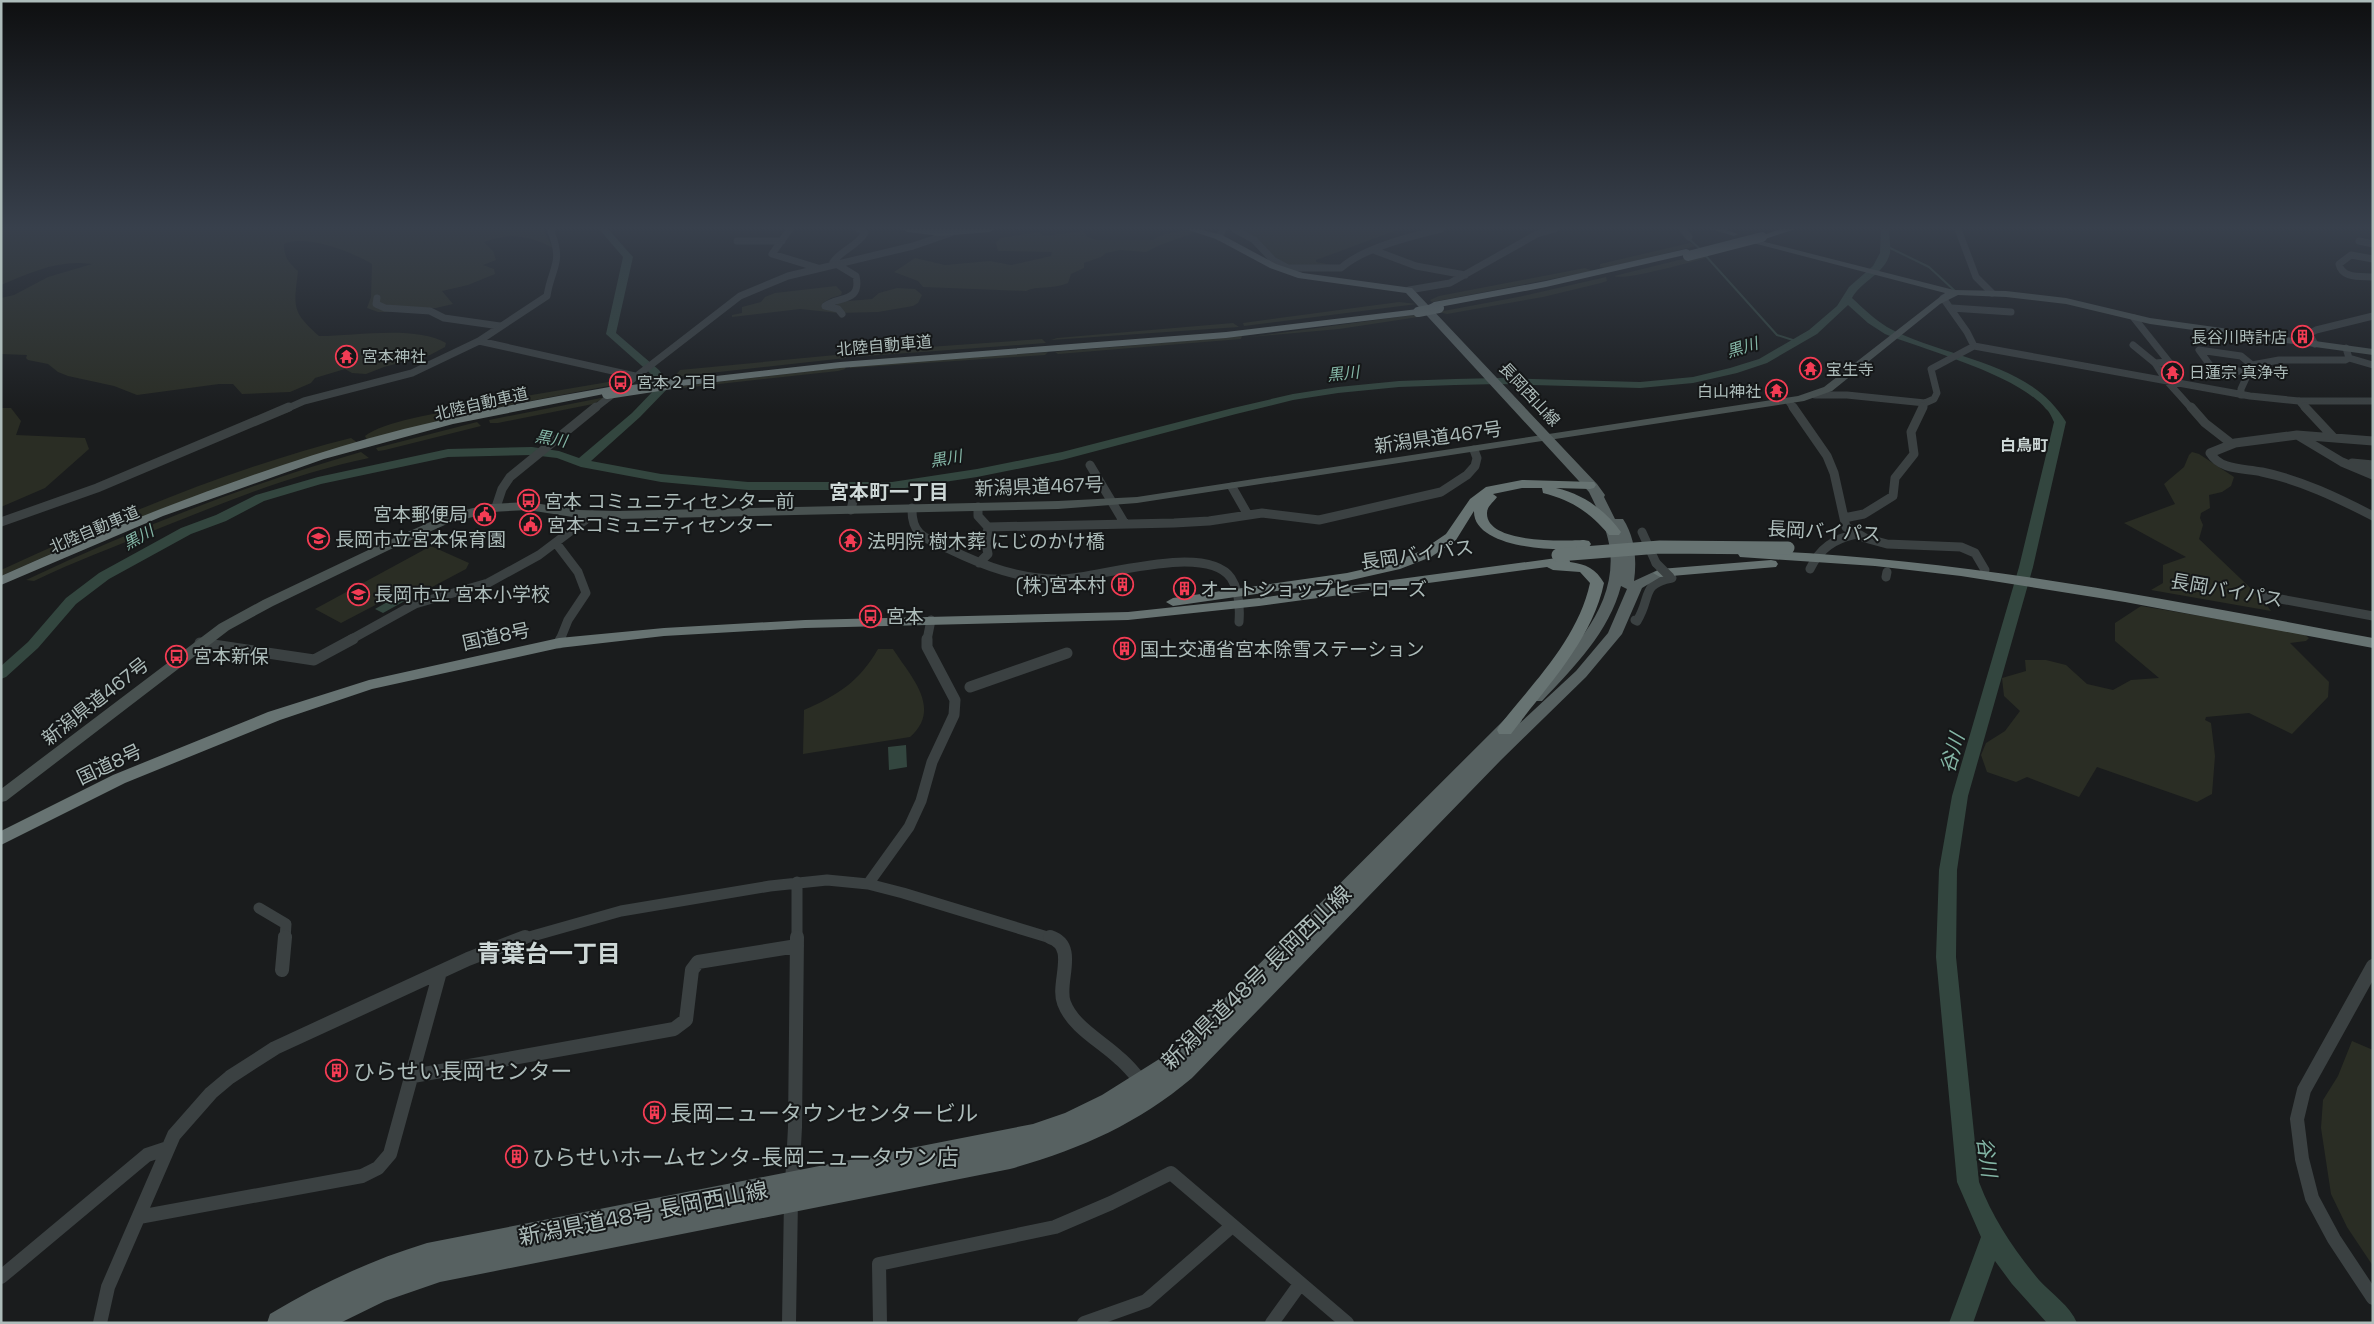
<svg xmlns="http://www.w3.org/2000/svg" width="2374" height="1324" font-family="'Space Grotesk','Noto Sans JP',sans-serif">
<style>
.green{fill:#2a2d24}
.water{fill:#33463f}
.lines{fill:none;stroke-linecap:round;stroke-linejoin:round}
.stream{stroke:#33463f;stroke-width:2}
.river{fill:#33463f;fill-rule:evenodd}
.street-far3{stroke:#3b4142;stroke-width:7}
.street-far2{stroke:#3b4142;stroke-width:9}
.street-far1{stroke:#3b4142;stroke-width:11}
.street{stroke:#3b4142;stroke-width:14}
.secondary{fill:#495251;fill-rule:evenodd}
.primary{fill:#576161;fill-rule:evenodd}
.highway{fill:#677372;fill-rule:evenodd}
.street-bridge{stroke:#3b4142;stroke-width:9}
.highway-bridge-far1{stroke:#677372;stroke-width:10}
.highway-bridge{stroke:#677372;stroke-width:13}
.labels{text-anchor:middle;stroke-width:4;stroke-linejoin:round;paint-order:stroke}
.far-poi-label{font-size:16px;fill:#adbcba;stroke:#151718;text-anchor:start}
.far-street-label{font-size:16px;fill:#adbcba;stroke:#151718}
.far-water-label{font-size:16px;font-style:italic;fill:#84b6a6;stroke:#151718}
.far-neighbourhood-label{font-size:16px;font-weight:bold;fill:#ced8d7;stroke:#151718}
.street-label{font-size:19px;fill:#adbcba;stroke:#151718}
.poi-label{font-size:19px;fill:#adbcba;stroke:#151718;text-anchor:start}
.neighbourhood-label{font-size:20px;font-weight:bold;fill:#ced8d7;stroke:#151718}
.water-label{font-size:20px;font-style:italic;fill:#84b6a6;stroke:#151718}
.near-street-label{font-size:22px;fill:#adbcba;stroke:#151718}
.near-poi-label{font-size:22px;fill:#adbcba;stroke:#151718;text-anchor:start}
.near-neighbourhood-label{font-size:24px;font-weight:bold;fill:#ced8d7;stroke:#151718}
</style>
<rect width="100%" height="100%" fill="#1a1c1d"/>
<!-- green -->
<path class="green" d="M1,229H543L553,248C528,235 511,233 484,242L493,251L496,260L483,265L494,269L495,274L468,285L442,291L453,304L436,308H402L391,312H378L367,308L371,297L372,264C352,252 306,234 284,244C284,257 288,262 298,271C294,307 291,311 319,336C354,336 416,325 446,343L445,347L430,355L384,367L366,374L352,373L345,369L315,378L311,383L290,392L242,394L233,384H219L137,395L114,386L68,376L58,372L48,364L28,360L26,358L27,355L1,354V298L14,295L48,277L92,264C60,259 31,272 1,285Z
M1236,229H1400L1316,260V262L1337,266L1289,267Z
M1186,230L1197,232L1160,245L1146,252L1120,250L1106,253L1101,257L1084,263V268L1071,274L1068,283C1053,290 1037,285 1026,291L923,287L918,281L894,272L915,258L945,265L990,261L1011,265L1051,256L1052,252L998,251L996,243L1000,238L1039,232L1044,236L1083,231L1088,237L1097,240H1153L1161,235Z
M1690,243L1696,246L1605,268L1600,267V264Z
M1703,254L1706,258C1691,262 1624,281 1614,276Z
M1585,268L1593,271L1432,302L1430,300L1439,296Z
M1606,277L1607,281L1601,283L1543,297L1447,314L1438,312L1518,297Z
M836,286L842,292L841,295L831,298L823,303L836,306L837,302L872,299L879,293L897,288L915,289L922,295L918,303L913,306L878,312L838,313L800,309L732,317V315L742,313V307L761,302L765,297L775,293Z
M1399,302L1417,304L1244,326L1243,323Z
M1421,314L1425,316L1339,329L1249,337Z
M1233,323L1239,327L1051,340L1057,338Z
M1242,336L1241,339L1058,354L1055,352Z
M1042,339L1046,343L853,357V353L856,352Z
M1048,352L1045,355L850,368V366Z
M846,354V358L674,377L680,370Z
M846,367L845,369L838,371L674,389L675,387Z
M614,381L618,384L479,411L478,407L485,403Z
M606,397L593,404L498,423H490L489,420Z
M1,408H11L21,421L16,435L85,438L89,449L45,488L1,507Z
M466,408L472,413L367,440L365,436C382,422 442,412 466,408Z
M477,422L481,426L385,450L378,451L376,448Z
M351,438L358,443C236,479 117,523 1,576V570C114,518 231,468 351,438Z
M361,452L369,458C296,473 228,501 160,528C117,546 75,561 34,581L26,580C134,529 246,485 361,452Z
M2192,452L2199,454L2234,477L2231,486L2222,492L2209,495L2210,508L2201,513L2200,518L2203,525L2199,539L2263,600L2271,611L2151,590L2163,583V565L2186,557L2124,523L2175,504L2164,484L2184,467L2189,455Z
M431,546L469,563L466,569L417,595L404,590L341,623L315,609Z
M2141,606L2302,633L2309,638L2306,641L2290,643L2329,682L2328,697L2292,734L2249,713L2206,717L2205,720L2211,723L2215,756L2212,794L2197,802L2097,767L2079,797L2027,777L2016,782L1987,772L1981,755L1986,743L2005,731L2020,711L2004,696L2002,678L2026,671L2025,660H2046L2066,665L2087,684L2113,690L2131,680L2159,678L2115,641V623Z
M878,649H893C910,676 943,708 910,737L803,754L804,710C838,695 859,682 878,649Z
M2352,1041L2373,1050V1266L2347,1227L2331,1194L2321,1128L2323,1100L2338,1076Z"/>
<!-- water -->
<path class="water" d="M403,593L412,597L383,613L375,609Z
M906,745L907,767L889,770L888,747Z"/>
<g class="lines">
<!-- stream -->
<path class="stream" d="M1689,239L1700,249
M1886,246L1929,267L1955,291
M1705,255L1777,335L1799,342"/>
<!-- river -->
<path class="river" d="M599,229H608L633,257L616,333L659,370L670,386L640,417L591,461L661,474L748,482H892L977,469L1062,452L1233,408L1293,394L1338,387L1399,381L1455,379L1499,378L1640,382L1693,377L1730,368L1759,359L1809,330L1837,306L1849,287L1873,266L1880,253L1881,229H1889C1889,236 1891,246 1890,253C1885,274 1861,281 1852,298C1863,308 1874,319 1887,327C1945,359 2029,360 2066,422L2033,567L1968,796L1957,870L1956,957L1979,1182C1993,1219 2014,1250 2039,1280C2052,1294 2070,1306 2077,1323H2047L2012,1284L1995,1261L1973,1323H1949L1981,1237L1957,1182L1936,957L1939,870L1952,796L2019,567L2054,422C2052,418 2050,412 2046,409C2018,375 1928,351 1885,334L1868,323L1848,305L1817,334L1767,363L1737,373L1693,383L1640,388L1499,384L1455,385L1399,387L1338,393L1293,400L1236,414L1062,460L977,477L892,490H748L661,482L581,467L557,458L532,455L448,457L321,484L264,501L226,521L191,534L109,579L76,604L38,648L6,677L1,679V666L28,642L66,598L99,573L181,528L216,515L256,495L318,477L448,449L532,447L559,451L579,458L632,413L658,386L651,374L606,334L623,257Z"/>
<!-- street-far3 -->
<path class="street-far3" d="M790,229L772,254L818,268
M1234,229L1254,240L1273,260L1288,268H1341C1363,248 1412,236 1441,229
M1682,229L1689,237
M1958,229L1976,277L1992,293
M1219,237L1223,229
M737,241H782
M2359,241L2373,244
M1376,251L1416,266L1465,275
M2373,259L2351,255L2339,264C2342,279 2361,276 2373,277
M1409,290L1450,283L1537,234L1555,229
M377,298L376,304L385,308L430,311L444,318L500,326
M1943,298L1967,332L1974,346
M1952,308L2011,312
M842,314L838,309L825,306C838,296 862,303 856,276L833,262C842,250 857,246 865,233L859,229
M2134,318L2169,362L2155,363
M479,341L635,376
M2315,344L2309,334L2316,330L2373,316
M2133,345L2155,363L2165,379L2192,409
M2349,358L2373,365
M2247,372L2212,368L2199,350L2241,356L2252,365
M1815,395H1847L1925,403L1934,399L1937,393L1931,369L1974,346L2250,396L2299,401H2373
M2241,395V389L2252,365L2279,360H2345L2349,358L2346,348
M2299,401L2306,409
M1789,402L1794,409
M286,409L304,401L412,373L479,341L547,296C551,268 564,263 551,232L552,229
M594,409L740,296L788,276L913,246L951,233
M1922,409L1925,403"/>
<!-- street-far2 -->
<path class="street-far2" d="M1793,407L1827,456L1834,473L1846,527L1865,538L1887,544L1961,547L1975,553L1985,570
M2191,407L2205,423L2232,444
M2305,407L2334,438
M2297,435L2235,443L2210,453C2221,471 2244,468 2262,472C2301,480 2338,498 2373,516
M2373,441L2297,435L2342,462L2373,475
M2352,463L2373,465
M1090,465L1125,524
M1232,487L1248,515
M496,507L502,489L510,477L596,407
M978,507V516L988,527L986,544L988,554L979,563
M912,508C911,536 927,539 949,549C984,566 1021,580 1062,579C1099,578 1206,542 1231,578C1239,590 1240,608 1239,622
M851,510L854,496
M1844,518L1864,514L1893,496L1895,478L1914,454L1911,432L1923,407
M1,522L97,488L289,407
M988,527L1174,523L1209,521L1262,513L1319,520L1441,492L1467,475L1475,466L1477,458L1474,450
M1642,532L1656,563
M556,543L578,572L586,593L568,620L560,640
M1810,569C1820,548 1834,539 1856,534
M1886,577L1887,572
M2264,596L2373,616
M1635,620L1637,621C1652,597 1640,584 1672,578L1670,577
M350,640L415,604L488,583L539,555L592,515
M927,640L931,620"/>
<!-- street-far1 -->
<path class="street-far1" d="M200,643L314,660L353,639
M559,643L561,639
M970,687L1067,653
M868,884L909,827L921,801L932,762L954,715L955,700L927,647V639
M259,908L286,924L285,939
M522,939L621,911L770,886L827,880L868,884L903,893L1054,939
M797,939V882"/>
<!-- street -->
<path class="street" d="M1050,937C1079,946 1056,983 1064,1003C1073,1027 1101,1041 1119,1058C1128,1065 1135,1075 1143,1083
M2373,966L2304,1090L2297,1119L2302,1159L2312,1198L2334,1239L2373,1298
M282,970L285,937
M413,1076L674,1029L686,1020L692,970L698,962L797,946
M792,1184L795,1127L797,937
M139,1217L362,1176L378,1168L390,1154L440,972
M1,1277L147,1155L168,1148
M100,1323L108,1287L174,1135L211,1093L230,1077L275,1048L468,959L525,937
M789,1323L791,1199
M880,1323L879,1264L1055,1227L1111,1203L1171,1173L1347,1323
M1084,1323L1146,1301L1232,1226
M1272,1323L1300,1284"/>
<!-- secondary -->
<path class="secondary" d="M1710,229H1724L1738,234L1734,236Z
M1753,239L1954,290L2006,291L2066,298L2150,318L2373,349V355L2150,324L2066,304L2006,297L1958,295L1940,304L1832,391L1804,401L1137,503L1058,509L617,519L579,518L528,510L491,512L447,524L389,550L273,606L229,630L6,801L1,802V789L219,624L263,600L381,544L439,518L469,509L491,504L528,502L579,510L617,511L1058,501L1137,497L1798,396L1824,387L1945,293L1753,243Z"/>
<!-- primary -->
<path class="primary" d="M903,229H994L990,232L940,236L907,232Z
M1185,229H1199L1222,235L1276,264L1303,273L1412,288L1597,484L1605,495L1604,497L1615,519H1623C1635,537 1637,560 1634,581L1660,569L1667,573L1642,588L1622,634L1586,677L1501,760L1192,1078C1136,1125 1080,1149 1010,1169L440,1282L385,1301L340,1323H267L270,1314C320,1284 371,1260 427,1243L1033,1124L1065,1113L1102,1095L1172,1051L1508,716H1520L1522,720L1520,723L1576,671L1608,633L1627,589L1621,586C1609,632 1574,667 1542,701H1532L1529,697L1532,693C1569,654 1617,609 1610,549C1607,529 1598,510 1589,492L1406,293L1298,278L1270,268L1216,239Z"/>
<!-- highway -->
<path class="highway" d="M1781,229H1795L1762,240L1758,237Z
M1686,249L1689,250V254L1546,287L1434,308L1429,305L1434,302L1546,281Z
M1418,309L1422,310V314L1226,338L840,368L672,387L666,384L672,381L840,362L1226,332Z
M615,386L621,389L619,391L453,424L324,459L163,516L1,585V576C121,522 244,474 370,438C451,416 533,400 615,386Z
M1522,480L1594,482L1596,485L1594,488L1590,489L1556,488C1583,494 1605,510 1621,532L1619,535H1609C1590,512 1571,500 1543,493L1542,488H1522L1493,494L1497,497C1494,502 1487,506 1487,513C1486,544 1564,541 1584,540L1589,541L1591,544L1589,547C1563,553 1473,549 1474,511L1456,540L1431,557L1400,569L1347,581L1173,606L1166,602L1173,598L1347,573L1391,563L1421,551L1446,534L1470,499L1486,487Z
M1745,550C1956,557 2165,599 2373,638V648L2125,602L1961,576L1875,566L1740,557L1738,554Z
M1564,557L1569,558L1570,562C1586,564 1596,569 1604,583C1592,641 1545,688 1511,734H1499L1497,730L1499,726C1533,683 1578,639 1590,583L1580,572L1553,570L1547,567L1259,606L1128,620L805,628L664,636L559,648L372,689L280,720L125,783L1,845V831L113,775L268,712L369,680L559,638L664,628L805,620L1128,612L1259,598Z
M1771,560L1776,561L1778,564L1776,567L1660,577L1653,573L1660,569Z"/>
<!-- street-bridge -->
<path class="street-bridge" d="M1656,563L1670,577"/>
<!-- highway-bridge-far1 -->
<path class="highway-bridge-far1" d="M1688,256L1762,237
M1418,312L1439,308
M607,394L672,384"/>
<!-- highway-bridge -->
<path class="highway-bridge" d="M1558,555L1660,547L1788,548"/>
</g>
<!-- sky -->
<linearGradient id="sky" x2="0" y2="1"><stop stop-color="#0e0f10"/><stop offset="0.55" stop-color="#38404c"/><stop offset="1" stop-color="#38404c" stop-opacity="0"/></linearGradient>
<rect width="2374" height="414" fill="url(#sky)"/>
<!-- icons -->
<defs>
<symbol id="building-ring" viewBox="-11 -11 22 22"><circle r="9.5" fill="#151718" stroke="#f33c54" stroke-width="1.5"/><path d="M-4-6H4V6H1V3H-1V6H-4ZM-2.5-4.3h1.7v1.8h-1.7ZM.8-4.3h1.7v1.8H.8ZM-2.5-1h1.7V.8h-1.7ZM.8-1h1.7V.8H.8Z" fill="#f33c54"/></symbol>
<symbol id="temple-ring" viewBox="-11 -11 22 22"><circle r="9.5" fill="#151718" stroke="#f33c54" stroke-width="1.5"/><path d="M0-6L5-2H3V0L6.5 2.5H4V6H1.5V3h-3V6H-4V2.5H-6.5L-3 0V-2H-5Z" fill="#f33c54"/></symbol>
<symbol id="bus-ring" viewBox="-11 -11 22 22"><circle r="9.5" fill="#151718" stroke="#f33c54" stroke-width="1.5"/><path d="M-5-6H5V4H4V6H2V4H-2V6H-4V4H-5ZM-3.5-4V0h7V-4ZM-3.5 1.2v1.5H-2V1.2ZM2 1.2v1.5H3.5V1.2Z" fill="#f33c54"/></symbol>
<symbol id="civic-ring" viewBox="-11 -11 22 22"><circle r="9.5" fill="#151718" stroke="#f33c54" stroke-width="1.5"/><path d="M-.6-6.5H3V-4.5H.6V-3L4-1V1h2V6H-6V1h2V-1L-.6-3ZM-1.2 2.5V6h2.4V2.5Z" fill="#f33c54"/></symbol>
<symbol id="school-ring" viewBox="-11 -11 22 22"><circle r="9.5" fill="#151718" stroke="#f33c54" stroke-width="1.5"/><path d="M0-5L7-2L0 1L-7-2ZM-4 1L0 2.5L4 1V4Q0 6-4 4Z" fill="#f33c54"/></symbol>
</defs>
<g fill-rule="evenodd">
<use href="#building-ring" x="2290" y="324" width="25" height="25"/>
<use href="#temple-ring" x="334" y="344" width="25" height="25"/>
<use href="#temple-ring" x="1798" y="356" width="25" height="25"/>
<use href="#temple-ring" x="2160" y="360" width="25" height="25"/>
<use href="#bus-ring" x="608" y="370" width="25" height="25"/>
<use href="#temple-ring" x="1764" y="378" width="25" height="25"/>
<use href="#bus-ring" x="516" y="488" width="25" height="25"/>
<use href="#civic-ring" x="472" y="502" width="25" height="25"/>
<use href="#civic-ring" x="518" y="512" width="25" height="25"/>
<use href="#school-ring" x="306" y="526" width="25" height="25"/>
<use href="#temple-ring" x="838" y="528" width="25" height="25"/>
<use href="#building-ring" x="1110" y="572" width="25" height="25"/>
<use href="#building-ring" x="1172" y="576" width="25" height="25"/>
<use href="#school-ring" x="346" y="582" width="25" height="25"/>
<use href="#bus-ring" x="858" y="604" width="25" height="25"/>
<use href="#building-ring" x="1112" y="636" width="25" height="25"/>
<use href="#bus-ring" x="164" y="644" width="25" height="25"/>
<use href="#building-ring" x="324" y="1058" width="25" height="25"/>
<use href="#building-ring" x="642" y="1100" width="25" height="25"/>
<use href="#building-ring" x="504" y="1144" width="25" height="25"/>
</g>
<g class="labels">
<!-- far-poi labels -->
<g class="far-poi-label">
<text x="2287" y="343" text-anchor="end">長谷川時計店</text>
<text x="362" y="362">宮本神社</text>
<text x="1826" y="375">宝生寺</text>
<text x="2189" y="378">日蓮宗 真浄寺</text>
<text x="637" y="388">宮本２丁目</text>
<text x="1761" y="397" text-anchor="end">白山神社</text>
</g>
<!-- far-street labels -->
<g class="far-street-label">
<text transform="translate(884 345) rotate(-5)" y="6">北陸自動車道</text>
<text transform="translate(1530 394) rotate(47)" y="6">長岡西山線</text>
<text transform="translate(481 403) rotate(-13)" y="6">北陸自動車道</text>
<text transform="translate(94 529) rotate(-23)" y="6">北陸自動車道</text>
</g>
<!-- far-water labels -->
<g class="far-water-label">
<text transform="translate(1742 347) rotate(-17)" y="6">黒川</text>
<text transform="translate(1343 373) rotate(-6)" y="6">黒川</text>
<text transform="translate(551 438) rotate(10)" y="6">黒川</text>
<text transform="translate(946 458) rotate(-10)" y="6">黒川</text>
<text transform="translate(138 537) rotate(-29)" y="6">黒川</text>
</g>
<!-- far-neighbourhood labels -->
<g class="far-neighbourhood-label">
<text x="2024" y="451">白鳥町</text>
</g>
<!-- street labels -->
<g class="street-label">
<text transform="translate(1438 437) rotate(-8)" y="7">新潟県道467号</text>
<text transform="translate(1039 486) rotate(-2)" y="7">新潟県道467号</text>
<text transform="translate(1824 531) rotate(3)" y="7">長岡バイパス</text>
<text transform="translate(1417 554) rotate(-8)" y="7">長岡バイパス</text>
<text transform="translate(2227 590) rotate(10)" y="7">長岡バイパス</text>
<text transform="translate(496 636) rotate(-12)" y="7">国道8号</text>
<text transform="translate(95 701) rotate(-38)" y="7">新潟県道467号</text>
<text transform="translate(109 764) rotate(-25)" y="7">国道8号</text>
</g>
<!-- poi labels -->
<g class="poi-label">
<text x="544" y="508">宮本 コミュニティセンター前</text>
<text x="468" y="521" text-anchor="end">宮本郵便局</text>
<text x="547" y="532">宮本コミュニティセンター</text>
<text x="335" y="546">長岡市立宮本保育園</text>
<text x="867" y="548">法明院 樹木葬 にじのかけ橋</text>
<text x="1106" y="592" text-anchor="end">(株)宮本村</text>
<text x="1200" y="596">オートショップヒーローズ</text>
<text x="374" y="601">長岡市立 宮本小学校</text>
<text x="886" y="623">宮本</text>
<text x="1140" y="656">国土交通省宮本除雪ステーション</text>
<text x="193" y="663">宮本新保</text>
</g>
<!-- neighbourhood labels -->
<g class="neighbourhood-label">
<text x="889" y="499">宮本町一丁目</text>
</g>
<!-- water labels -->
<g class="water-label">
<text transform="translate(1952 753) rotate(-74)" y="7">谷川</text>
<text transform="translate(1987 1157) rotate(82)" y="7">谷川</text>
</g>
<!-- near-street labels -->
<g class="near-street-label">
<text transform="translate(1256 977) rotate(-44)" y="8">新潟県道48号 長岡西山線</text>
<text transform="translate(643 1213) rotate(-11)" y="8">新潟県道48号 長岡西山線</text>
</g>
<!-- near-poi labels -->
<g class="near-poi-label">
<text x="353" y="1079">ひらせい長岡センター</text>
<text x="670" y="1121">長岡ニュータウンセンタービル</text>
<text x="532" y="1165">ひらせいホームセンタ-長岡ニュータウン店</text>
</g>
<!-- near-neighbourhood labels -->
<g class="near-neighbourhood-label">
<text x="549" y="962">青葉台一丁目</text>
</g>
</g>
<!-- border -->
<rect width="2374" height="1324" fill="none" stroke="#adbcba" stroke-width="5"/>
</svg>
